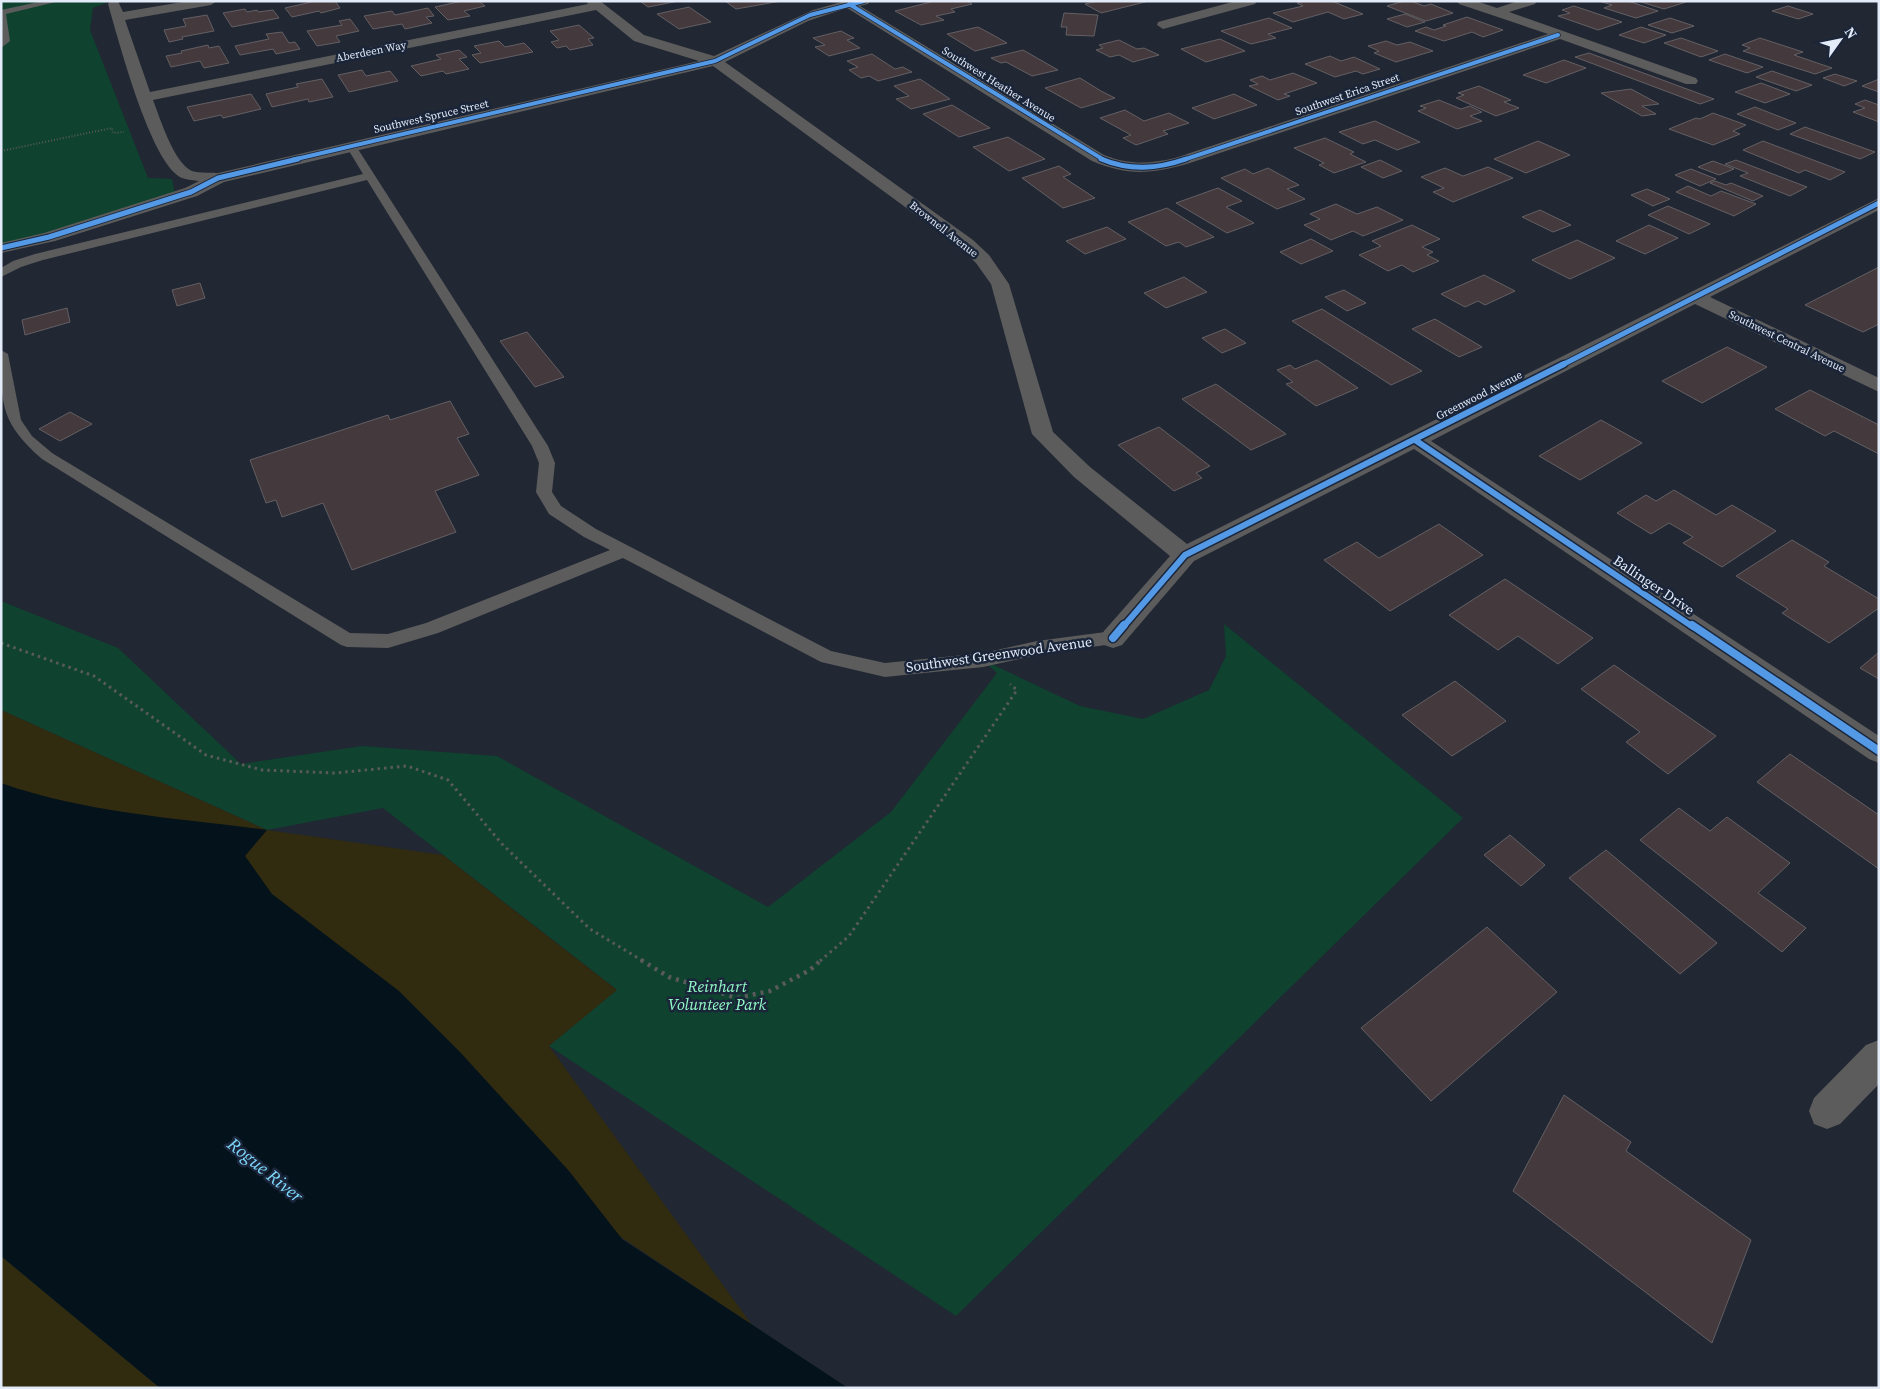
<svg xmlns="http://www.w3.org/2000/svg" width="1880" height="1389" font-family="'Source Serif 4',serif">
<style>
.green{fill:#0f422f}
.sand{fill:#312b10}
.water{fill:#03121b}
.building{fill:#443a3e;stroke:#635f63}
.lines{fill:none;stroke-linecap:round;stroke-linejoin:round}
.path-far2{stroke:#595a5c;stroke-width:2;stroke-dasharray:1 2;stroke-linecap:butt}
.path-far1{stroke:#595a5c;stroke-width:3;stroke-dasharray:2.5 4;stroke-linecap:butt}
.path{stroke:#595a5c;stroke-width:4.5;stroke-dasharray:3 5;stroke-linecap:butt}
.service{fill:#5c5c5c;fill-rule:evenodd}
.minor{fill:#5c5c5c;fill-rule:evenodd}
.cycleway-far3-casing{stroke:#1a253a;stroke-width:5.5}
.cycleway-far2-casing{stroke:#1a253a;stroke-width:7}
.cycleway-far1-casing{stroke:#1a253a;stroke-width:9}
.cycleway-casing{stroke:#1a253a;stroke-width:11}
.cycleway-far3{stroke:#5399e6;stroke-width:4}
.cycleway-far2{stroke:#5399e6;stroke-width:5}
.cycleway-far1{stroke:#5399e6;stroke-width:6}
.cycleway{stroke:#5399e6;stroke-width:8}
.labels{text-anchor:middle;stroke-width:5;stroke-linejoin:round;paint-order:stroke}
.far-street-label{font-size:11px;fill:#e3ebf9;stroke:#1a253a}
.street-label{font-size:14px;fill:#e3ebf9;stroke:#1a253a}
.near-park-label{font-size:16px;font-style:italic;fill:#92fcc7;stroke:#1a253a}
.near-water-label{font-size:18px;font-style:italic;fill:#7ed8fb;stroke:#1a253a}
</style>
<rect width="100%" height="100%" fill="#212733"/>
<!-- green -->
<path class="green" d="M1,1H111L93,8L90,30L148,178L172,179L175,194L31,239L1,245Z
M1,601L118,648L241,764L362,746L497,756L768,907L891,812L997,673L983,660L1080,706L1143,719L1209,690L1226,656L1224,624L1463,818L956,1316L549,1046L616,989L383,808L267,830L1,710Z"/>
<!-- sand -->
<path class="sand" d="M1,710L267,830L443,855L617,990L549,1046L752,1325L1,821Z
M1,1256L160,1388H1Z"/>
<!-- water -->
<path class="water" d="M1,783C86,813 178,818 267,830L245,856L272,894L399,991L459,1051L569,1171L622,1239L848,1388H160L1,1256Z"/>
<!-- building -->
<path class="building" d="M316,1H335L340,8L321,13L319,11L292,17L285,8Z
M462,1H479L485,6L464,11L470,16L448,20L435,7Z
M640,1H679L648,7Z
M725,1H781L736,9Z
M929,1H967L972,4L951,9L955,12L936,16L944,20L921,25L895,11L931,2Z
M1099,1H1143L1145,2L1101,13L1085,4Z
M1306,1H1332L1363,14L1344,19L1328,12L1293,22L1273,13L1303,6L1297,3Z
M1404,1H1411L1424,6L1431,4L1453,13L1426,21L1387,6Z
M1599,1H1628L1658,11L1636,18L1604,8L1612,5Z
M1638,1H1685L1686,2L1664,9Z
M1574,6L1622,22L1598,30L1558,16L1570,13L1562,10Z
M1788,6L1813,14L1798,19L1772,11Z
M689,7L711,22L679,29L657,14Z
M428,8L434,16L426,17L432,23L405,29L402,24L373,29L364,16L392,11L395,15Z
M245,9L247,12L257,10L258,12L273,10L279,18L232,27L223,13Z
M1064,13L1098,15L1094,36L1066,35L1067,27H1061Z
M1405,14L1425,22L1407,27L1387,19Z
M207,15L214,31L182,37L183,39L169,42L164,30L186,26L183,19Z
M1467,17L1503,30L1483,37L1472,32L1444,41L1415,31L1426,27L1434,30L1446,26L1443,25Z
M1269,18L1292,28L1268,34L1276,38L1251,44L1221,31Z
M1670,18L1694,26L1672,33L1648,25Z
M350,19L359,31L336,36L340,42L317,46L307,31L342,25L339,21Z
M579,25L594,38L588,39L593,45L570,50L566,46L557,48L551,42L559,40L550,31Z
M978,27L993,35L1007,43L975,51L947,34Z
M1641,27L1666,35L1644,43L1619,35Z
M841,31L854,38L847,40L860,48L829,56L815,47L825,45L813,38Z
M282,32L289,43L295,42L300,49L276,54L273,49L240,55L235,46L269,39L266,34Z
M1681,38L1718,51L1701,57L1664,43Z
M1760,38L1803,52L1794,55L1832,68L1815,74L1743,51L1750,48L1742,45Z
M1220,39L1245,51L1206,62L1181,49Z
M1119,40L1137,49L1144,48L1159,55L1133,62L1119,55L1110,57L1096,50L1103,48L1099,45Z
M499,41L505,47L524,43L533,52L480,63L472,55L481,53L474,46Z
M1386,41L1397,45L1410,42L1433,51L1396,62L1374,53L1379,51L1368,46Z
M208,45L209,48L219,46L229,63L204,68L200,61L171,67L166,56L182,53L181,51Z
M459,50L467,57L459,59L469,69L446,74L443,71L421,76L411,66L441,59L436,55Z
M1023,50L1058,70L1032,76L1006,62L1001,63L991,58Z
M1589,53L1714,99L1700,104L1575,57Z
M872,54L895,69L903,67L912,72L878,81L869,76L861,78L849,70L858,67L847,61Z
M1725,54L1763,67L1747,73L1709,60Z
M1330,56L1341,61L1354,57L1380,69L1363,74L1356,71L1335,77L1305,64Z
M1564,60L1586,68L1546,83L1523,75Z
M362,70L366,76L390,71L398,81L349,92L338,75Z
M1772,71L1812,85L1796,91L1756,77Z
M1293,73L1317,83L1284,94L1290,96L1278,100L1249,86L1258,84L1250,80L1262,76L1270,80Z
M1835,74L1857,81L1844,86L1823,78Z
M1080,78L1101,91L1115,98L1081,108L1045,88Z
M322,79L333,97L309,102L308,99L272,107L266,94L298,87L296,84Z
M920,79L950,99L911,109L896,99L909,96L894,86Z
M1879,79V92L1862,86Z
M1761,83L1790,94L1765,103L1735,92Z
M1479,86L1511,100L1504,102L1519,108L1496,116L1456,98L1464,95L1458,93Z
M1631,89L1659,104L1642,106L1656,114L1642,116L1601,93Z
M251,94L261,109L223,118L221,115L194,121L187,107Z
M1234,94L1257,105L1214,119L1192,108Z
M1439,100L1461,109L1470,106L1482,112L1470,116L1482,121L1457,129L1418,111L1426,108L1420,106Z
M1865,100L1879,105V122L1853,112L1865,108L1855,104Z
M952,105L990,128L959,137L923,114Z
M1755,107L1796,123L1778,130L1737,114Z
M1125,110L1144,121L1169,113L1189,123L1163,131L1168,134L1136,145L1123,138L1131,135L1100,118Z
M1713,113L1746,125L1733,131L1740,134L1713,145L1669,129L1696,118L1700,119Z
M1375,121L1420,142L1397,150L1375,140L1363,144L1339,132Z
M1805,127L1875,152L1860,159L1790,134Z
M1008,137L1045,159L1009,171L973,147Z
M1325,138L1354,152L1350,154L1366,162L1334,173L1319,165L1324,163L1294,148Z
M1538,141L1570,155L1526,173L1494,159Z
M1763,141L1845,172L1830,180L1805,170L1799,173L1743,150Z
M1380,160L1402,171L1383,178L1361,167Z
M1736,160L1807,187L1790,196L1740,176L1748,173L1725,164Z
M1713,161L1734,169L1719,175L1698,167Z
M1059,166L1071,174L1063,177L1095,198L1063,208L1022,178Z
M1488,167L1513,178L1453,202L1433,192L1444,188L1421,177L1445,168L1463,176Z
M1268,168L1299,185L1287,189L1305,199L1277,209L1221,178L1245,169L1253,174Z
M1691,169L1716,179L1700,186L1675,175Z
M1715,181L1726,185L1731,183L1763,196L1753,201L1710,183Z
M1688,186L1711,196L1721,191L1756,204L1734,216L1676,192Z
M1218,188L1242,201L1226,207L1254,223L1227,233L1176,203Z
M1647,189L1670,199L1653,206L1631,195Z
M1336,204L1357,214L1377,207L1403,220L1363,236L1353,231L1331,240L1304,225L1320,219L1310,214Z
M1668,206L1710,224L1689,234L1648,215Z
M1167,208L1214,237L1186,247L1179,242L1166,246L1128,222Z
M1540,210L1571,225L1553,232L1522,217Z
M1412,225L1440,239L1422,247L1433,252L1427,255L1439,261L1413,272L1402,265L1388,271L1359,255L1381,246L1372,241Z
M1649,225L1678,238L1645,254L1616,241Z
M1107,227L1126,239L1085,254L1066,241Z
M1311,239L1333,251L1301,264L1280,252Z
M1577,240L1615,258L1570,279L1532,260Z
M1879,267V324L1863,332L1805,305Z
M1484,275L1515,291L1485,305L1478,301L1465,307L1441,294Z
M1184,277L1207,292L1166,308L1144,293Z
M200,283L205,298L177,306L172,290Z
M1344,290L1366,303L1347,311L1325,297Z
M67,308L70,322L25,335L22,320Z
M1322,309L1422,371L1391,385L1292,321Z
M1435,319L1482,347L1459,357L1412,329Z
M1225,329L1246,343L1222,353L1202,338Z
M527,332L564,377L535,387L500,341Z
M1727,347L1767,367L1702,403L1662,381Z
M1317,360L1358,388L1316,406L1286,384L1293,382L1277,370L1290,365L1295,369Z
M1216,384L1286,434L1251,450L1182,399Z
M1810,390L1879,425V454L1834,431L1825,436L1775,409Z
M450,401L469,434L457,438L479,475L435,491L456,532L352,570L323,503L282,517L276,500L266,503L250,460L388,415L390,420Z
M70,412L92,424L60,441L39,429Z
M1601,420L1642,443L1580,480L1539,456Z
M1159,427L1210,466L1196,473L1202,478L1174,491L1118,445Z
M1674,490L1716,515L1732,505L1776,531L1722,567L1683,543L1693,537L1669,523L1651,534L1617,513L1646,495L1656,501Z
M1439,524L1483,555L1390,611L1324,560L1357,542L1379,558Z
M1792,540L1829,562L1824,566L1879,599V608L1829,643L1782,613L1788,609L1736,576Z
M1505,579L1593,638L1558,664L1518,636L1498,650L1449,615Z
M1879,652V679L1860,668Z
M1614,665L1716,736L1668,774L1626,742L1640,732L1581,689Z
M1455,681L1506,721L1452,756L1402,715Z
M1790,754L1879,815V869L1757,782Z
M1679,808L1710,831L1727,817L1790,863L1758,893L1806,928L1782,952L1640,840Z
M1510,835L1545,865L1521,886L1484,855Z
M1606,850L1717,943L1680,974L1569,878Z
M1487,927L1557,992L1431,1101L1361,1028Z
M1564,1095L1631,1142L1626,1151L1751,1240L1712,1343L1513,1191Z"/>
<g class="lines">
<!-- path-far2 -->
<path class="path-far2" d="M1,151L112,128L113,133L124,132"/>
<!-- path-far1 -->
<path class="path-far1" d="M1,643L94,676L206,755L262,770L335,773L407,766L448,780L502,844L590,929L643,961
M820,961L849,936L1017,690L1010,684"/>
<!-- path -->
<path class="path" d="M641,960L669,977L737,998L770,991L810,970L821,960"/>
<!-- service -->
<path class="service" d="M43,1H60L6,14L10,41L1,48V10Z
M351,143L356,146L548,446L555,463L552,492L561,506L596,529L831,651L885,663L983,653L1037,641L1113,631L1119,633L1122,638L1119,643L1037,655L983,667L885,677L821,662L623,558L438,633L388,648L347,647L341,645L42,459C0,422 1,404 1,350L8,354L21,420L32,436L52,453L350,633L388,634L426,623L610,550L584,537L549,514L536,492L539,463L532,446L367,180L43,260L21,267L1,277V268L13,261L35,254L363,174L346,146Z"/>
<!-- minor -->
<path class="minor" d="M110,1H118L123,12L188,1H217L211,5L125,20L150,92L588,4L586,1H600L644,35L714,56L813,10L845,1H870L868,4L860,6L1104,155C1129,165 1149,164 1175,158L1548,34L1459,4L1457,1H1476L1497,8L1518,1H1537L1535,4L1509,12L1696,78L1698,81L1696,84H1686L1560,39L1187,164C1150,174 1128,176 1092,161L847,8L808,21L725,62L973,240L989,255L1009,284L1053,432L1090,467L1187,544L1879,198V210L1710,297L1879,378V392L1695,304L1431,441L1879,736V763L1869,759L1414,449L1194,561L1122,645L1113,648L1104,645L1100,638L1104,631L1170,556L1074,477L1032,434L991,284L976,263L961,248L713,66L224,182L197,196L55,241L1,253V243L44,233L185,188L199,181C192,180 183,180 177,175C148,152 119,42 108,4ZM596,10L634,41L699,61L218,173C210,172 197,174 190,170C173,160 160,118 153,100Z
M1236,1H1257L1255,4L1163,29L1157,25L1158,22Z
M1879,1040V1084L1840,1124L1827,1129L1814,1124L1809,1111L1814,1098L1866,1045Z"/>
<defs>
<path id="cycleway-far3" d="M849,4L1104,160
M292,160L715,61L810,15L864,1
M1183,160L1558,35"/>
<path id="cycleway-far2" d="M1101,159C1130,171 1157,169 1186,159
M1,248L49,237L191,192L218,178L298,159
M1562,365L1879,203"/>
<path id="cycleway-far1" d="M1415,440L1693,627
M1123,627L1185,555L1564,364"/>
<path id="cycleway" d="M1692,625L1879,751
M1113,638L1124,625"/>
</defs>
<!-- cycleway-far3 casing -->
<use href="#cycleway-far3" class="cycleway-far3-casing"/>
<!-- cycleway-far2 casing -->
<use href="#cycleway-far2" class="cycleway-far2-casing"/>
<!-- cycleway-far1 casing -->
<use href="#cycleway-far1" class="cycleway-far1-casing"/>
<!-- cycleway casing -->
<use href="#cycleway" class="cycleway-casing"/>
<!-- cycleway-far3 -->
<use href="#cycleway-far3" class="cycleway-far3"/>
<!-- cycleway-far2 -->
<use href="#cycleway-far2" class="cycleway-far2"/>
<!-- cycleway-far1 -->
<use href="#cycleway-far1" class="cycleway-far1"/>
<!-- cycleway -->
<use href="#cycleway" class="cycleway"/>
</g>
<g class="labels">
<!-- far-street labels -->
<g class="far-street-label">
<text transform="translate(371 51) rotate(-11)" y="4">Aberdeen Way</text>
<text transform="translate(999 84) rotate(32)" y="4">Southwest Heather Avenue</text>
<text transform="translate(1347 94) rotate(-19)" y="4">Southwest Erica Street</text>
<text transform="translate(431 116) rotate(-13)" y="4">Southwest Spruce Street</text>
<text transform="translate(944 229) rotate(38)" y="4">Brownell Avenue</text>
<text transform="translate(1787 341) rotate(26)" y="4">Southwest Central Avenue</text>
<text transform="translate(1479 395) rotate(-27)" y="4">Greenwood Avenue</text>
</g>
<!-- street labels -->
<g class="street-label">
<text transform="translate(1654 585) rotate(34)" y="5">Ballinger Drive</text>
<text transform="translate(999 654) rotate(-8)" y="5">Southwest Greenwood Avenue</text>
</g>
<!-- near-park labels -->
<g class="near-park-label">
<text x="717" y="992">Reinhart<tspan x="717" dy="18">Volunteer Park</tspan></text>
</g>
<!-- near-water labels -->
<g class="near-water-label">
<text transform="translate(265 1170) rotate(39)" y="6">Rogue River</text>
</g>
</g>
<!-- border -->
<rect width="1880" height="1389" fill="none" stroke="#e3ebf9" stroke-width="5"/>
<!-- north arrow -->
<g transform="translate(1840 40) rotate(57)" stroke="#1a253a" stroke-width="4" paint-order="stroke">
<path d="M0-4L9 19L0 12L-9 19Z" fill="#e3ebf9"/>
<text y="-8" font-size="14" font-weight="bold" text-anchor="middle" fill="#e3ebf9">N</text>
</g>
</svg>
